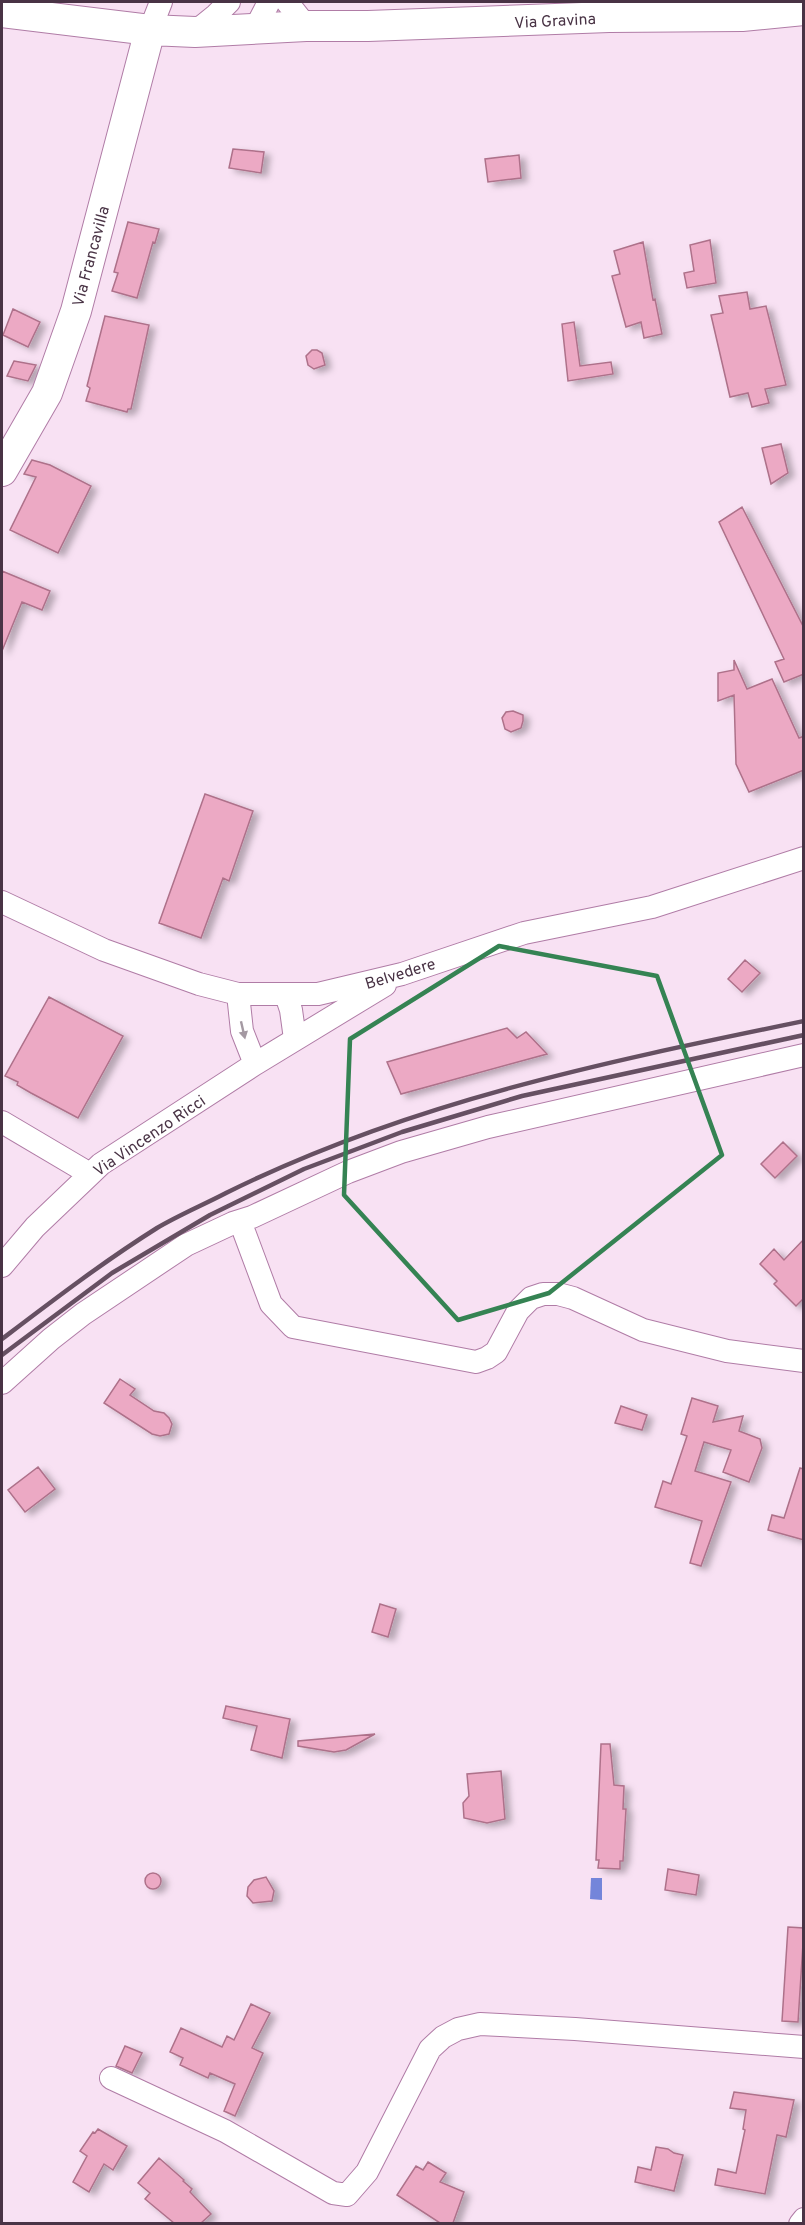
<svg xmlns="http://www.w3.org/2000/svg" width="805" height="2225" font-family="Overpass,sans-serif">
<style>
.water{fill:#7485da}
.building{fill:#eca9c4;stroke:#ae718a;stroke-width:1.5;filter:url(#shadow)}
.lines{fill:none;stroke-linecap:round;stroke-linejoin:round}
.minor-casing{stroke:#b07ca6;stroke-width:24}
.major-casing{stroke:#b07ca6;stroke-width:32}
.minor{stroke:#fff;stroke-width:22}
.major{stroke:#fff;stroke-width:30}
.rail{stroke:#665062;stroke-width:4.5}
.oneway{fill:#a499a2}
.marked{fill:none;stroke:#358353;stroke-width:4.5;stroke-linejoin:round}
.labels{text-anchor:middle;stroke-width:4.5;stroke-linejoin:round;paint-order:stroke}
.street-label{font-size:16px;fill:#493345;stroke:#fff}
</style>
<defs>
<filter id="shadow"><feDropShadow dx="6" dy="3.5" stdDeviation="3" flood-color="#0004"/></filter>
</defs>
<rect width="100%" height="100%" fill="#f8e1f3"/>
<!-- water -->
<path class="water" d="M591,1878H602V1900L590,1899Z"/>
<!-- building -->
<path class="building" d="M233,149L264,152L261,173L229,168Z
M519,155L521,178L488,182L485,159Z
M128,222L159,229L155,243L153,242L137,298L112,291L118,273L114,272Z
M710,240L716,283L687,288L684,273L694,271L690,245Z
M643,242L653,300L655,299L662,334L644,338L641,322L626,327L612,276L620,274L614,251Z
M747,292L750,309L766,306L786,385L765,389L769,403L752,407L748,393L730,397L711,315L723,313L719,296Z
M13,309L40,322L28,347L3,335Z
M105,316L149,325L131,409H128L127,412L86,401L90,388L87,386Z
M574,322L580,366L611,362L613,374L568,381L562,324Z
M312,350H317L322,353L325,365L314,369L308,365L306,356Z
M14,361L36,365L28,381L7,376Z
M781,444L788,473L771,484L762,448Z
M32,460L50,465L91,486L58,553L10,530L36,477L24,474Z
M742,507L804,628V674L784,682L775,662L784,659L719,522Z
M2,571L50,591L42,610L22,602L2,651Z
M734,660L747,689L772,679L799,738L804,736V770L749,792L736,764L734,695L718,701V673L734,670Z
M513,711L523,715V721L521,728L511,732L505,729L502,718L506,712Z
M205,794L253,811L229,881L223,878L201,938L159,923Z
M745,960L760,973L742,992L728,979Z
M49,997L123,1036L78,1118L31,1093L17,1085L18,1082L5,1076Z
M507,1028L517,1038L526,1032L547,1054L401,1094L387,1062Z
M783,1142L797,1156L775,1178L761,1164Z
M804,1239V1298L796,1306L774,1284L777,1281L760,1264L774,1249L784,1260Z
M120,1379L135,1389L130,1395L154,1411L164,1413L169,1418L172,1424L169,1434L160,1436L152,1434L104,1403Z
M692,1398L718,1406L713,1422L743,1416L739,1431L760,1439L762,1448L749,1482L723,1472L731,1450L704,1442L695,1471L731,1482L701,1566L690,1563L702,1521L655,1507L663,1481L671,1484L687,1436L681,1434Z
M621,1406L647,1415L642,1430L615,1423Z
M38,1467L55,1489L25,1512L8,1490Z
M800,1468L804,1469V1540L768,1530L772,1515L784,1518Z
M380,1604L396,1609L388,1637L372,1632Z
M226,1706L290,1719L282,1758L251,1750L257,1726L223,1718Z
M375,1734L346,1750L334,1752L298,1746V1741Z
M601,1744H610L614,1785L624,1786L623,1809H626L623,1861H620V1869L598,1868L599,1860H596Z
M501,1771L505,1819L487,1823L464,1818L463,1803L469,1796L467,1774Z
M668,1869L699,1875L696,1895L665,1890Z
M145 1881a8 8 0 1 1 16 0a8 8 0 1 1-16 0Z
M266,1877L274,1891L272,1901L253,1903L247,1896L248,1887L254,1880Z
M788,1927L804,1928L798,2022L782,2021Z
M251,2004L270,2013L252,2048L263,2053L235,2116L224,2111L235,2084L210,2073L208,2078L180,2065L183,2058L170,2052L181,2028L222,2047L227,2036L234,2040Z
M125,2046L142,2053L132,2073L116,2066Z
M734,2092L794,2100L786,2137L777,2135L765,2194L715,2185L718,2169L736,2173L745,2130L743,2129L746,2110L730,2108Z
M98,2129L127,2146L113,2170L104,2164L89,2192L73,2182L87,2156L80,2151L93,2132L95,2133Z
M656,2147L668,2149L674,2153L683,2155L674,2191L635,2182L638,2167L651,2170Z
M159,2158L184,2180L183,2181L192,2189L190,2192L211,2214L201,2223H174L145,2199L150,2193L138,2183Z
M428,2162L446,2173L440,2182L464,2192L453,2223H440L397,2195L416,2166L423,2170Z"/>
<g class="lines">
<defs>
<path id="minor" d="M287,2L306,26
M255,29L269,2
M150,30L161,2
M195,32L216,15L229,2
M2,902L104,950L199,984L238,994H318L402,974L524,933L652,907L804,858
M238,994L242,1031L255,1064
M286,995L291,1010L295,1039
M2,1122L90,1174
M240,1221L271,1304L293,1327L476,1362L487,1358L496,1352L518,1311L531,1298L543,1294H558L573,1298L643,1330L727,1351L804,1361
M2,1266L35,1227L101,1164L255,1064L385,985
M2,1383L51,1339L83,1314L186,1245L233,1223L252,1217L348,1172L401,1152L488,1127L804,1055
M111,2078L225,2131L333,2193L347,2195L367,2172L430,2049L443,2037L458,2029L480,2024L575,2029L804,2047
M800,2224L804,2219"/>
<path id="major" d="M2,12L150,30L195,32L306,26H368L609,17L742,16L804,10
M2,471L47,393L76,311L150,30"/>
</defs>
<!-- minor casing -->
<use href="#minor" class="minor-casing"/>
<!-- major casing -->
<use href="#major" class="major-casing"/>
<!-- minor -->
<use href="#minor" class="minor"/>
<!-- major -->
<use href="#major" class="major"/>
<!-- rail -->
<path class="rail" d="M2,1339C52,1301 103,1262 157,1228C179,1215 203,1205 226,1193C409,1102 605,1062 804,1021
M2,1355L112,1273L210,1215L304,1169L402,1132L522,1096L804,1035"/>
</g>
<!-- one-way arrows -->
<defs><path id="oneway-solid" d="M-6-.8H1V-3.2L6.5 0L1 3.2V.8H-6Z" transform="scale(1.5)"/></defs>
<use class="oneway" href="#oneway-solid" transform="translate(243 1030) rotate(77)"/>
<!-- marked area -->
<path class="marked" d="M499,946L657,976L722,1155L549,1293L458,1320L344,1195L350,1039Z"/>
<g class="labels">
<!-- street labels -->
<g class="street-label">
<text transform="translate(555 20) rotate(-3)" y="6">Via Gravina</text>
<text transform="translate(90 256) rotate(-75)" y="6">Via Francavilla</text>
<text transform="translate(400 973) rotate(-17)" y="6">Belvedere</text>
<text transform="translate(149 1135) rotate(-34)" y="6">Via Vincenzo Ricci</text>
</g>
</g>
<!-- border -->
<rect width="805" height="2225" fill="none" stroke="#493345" stroke-width="6"/>
</svg>
